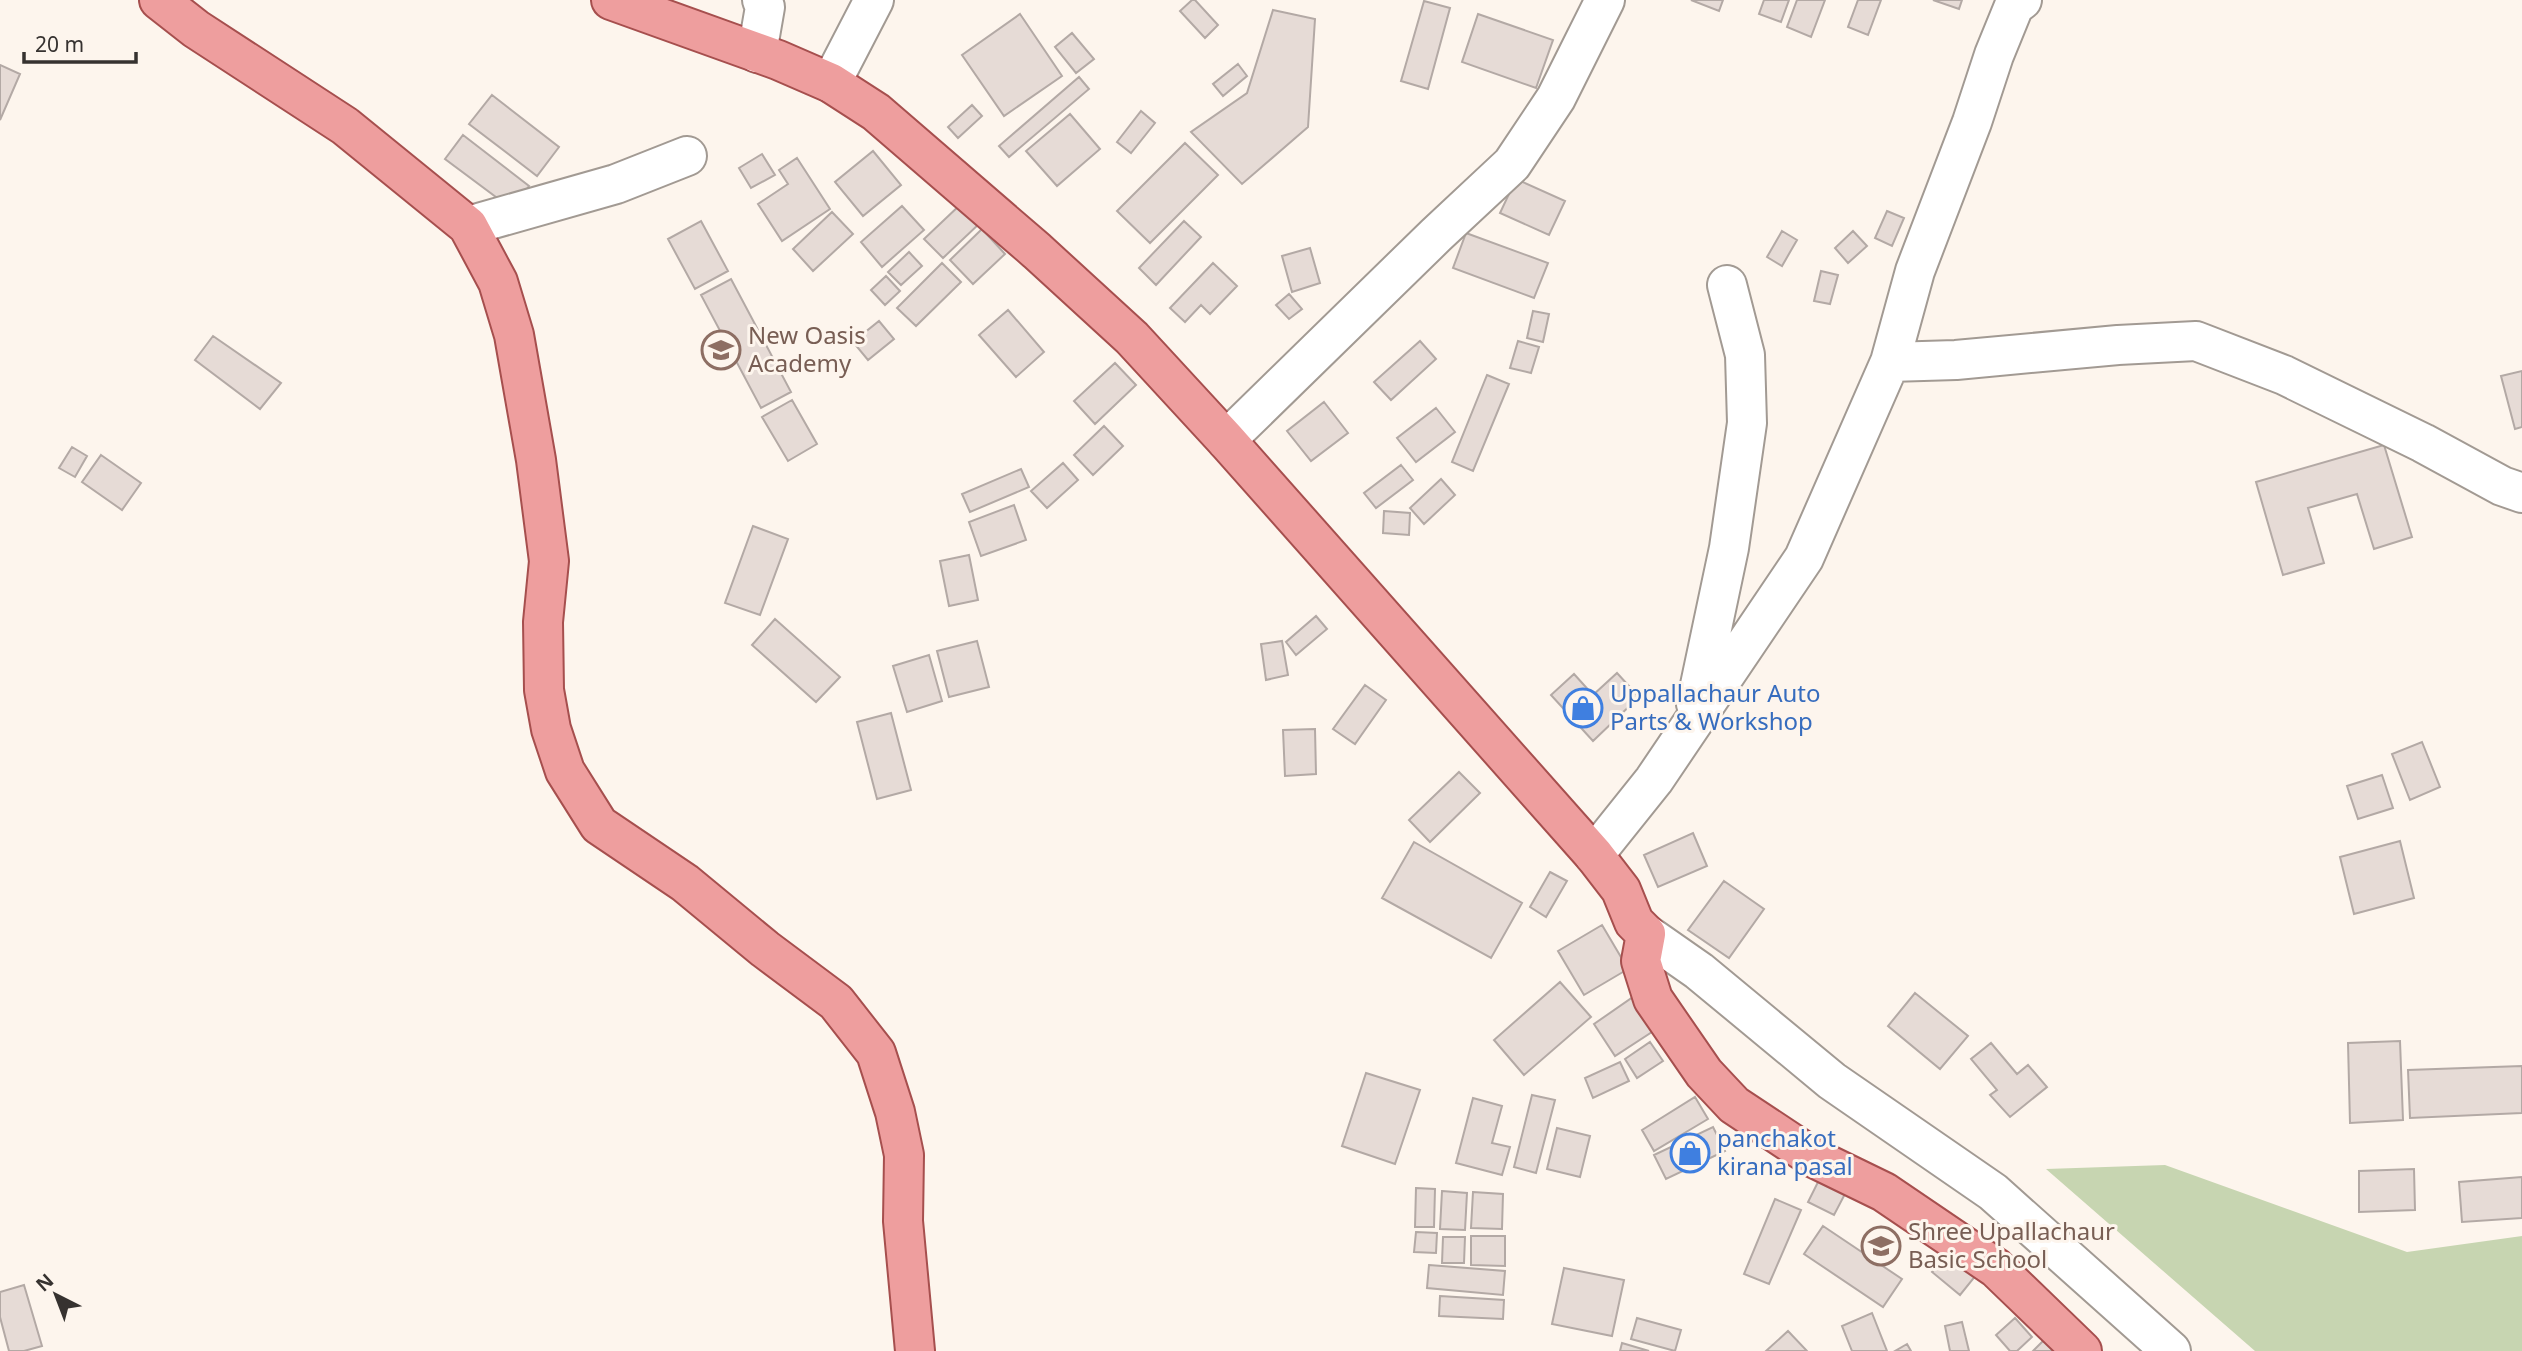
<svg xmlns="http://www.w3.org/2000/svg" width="2522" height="1351" font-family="'Noto Sans',sans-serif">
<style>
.green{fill:#c7d5b1}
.building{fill:#e6dbd6;stroke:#b3a9a5;stroke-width:2}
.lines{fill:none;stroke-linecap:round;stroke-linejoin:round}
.minor-casing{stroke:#a29a93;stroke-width:42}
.major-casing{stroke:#a64f4e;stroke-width:42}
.minor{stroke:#fff;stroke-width:38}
.major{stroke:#ee9e9e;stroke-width:38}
.labels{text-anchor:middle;stroke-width:6;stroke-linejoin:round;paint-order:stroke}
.education-label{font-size:24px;fill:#785e54;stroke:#fdf5ed;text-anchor:start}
.shop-label{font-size:24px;fill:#366cbe;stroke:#fdf5ed;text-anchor:start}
</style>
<rect width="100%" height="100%" fill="#fdf5ed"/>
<!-- green -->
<path class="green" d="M2165,1165L2407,1252L2522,1236V1351H2255L2046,1169Z"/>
<!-- building -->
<path class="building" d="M1192,0H1195L1218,25L1205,38L1180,11Z
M1691,0H1723L1719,11Z
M1764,0H1789L1781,22L1759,14Z
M1797,0H1825L1811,37L1787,27Z
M1858,0H1881L1868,35L1848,27Z
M1933,0H1962L1959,9Z
M1424,1L1450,8L1428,89L1401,81Z
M1273,10L1315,19L1308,127L1242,184L1191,132L1247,93Z
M1020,14L1062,76L1004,116L962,55Z
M1478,14L1553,40L1536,88L1462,62Z
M1072,33L1094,59L1076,73L1055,47Z
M1238,64L1247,76L1223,96L1213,84Z
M0,65L20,74L0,120Z
M1079,77L1089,89L1009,157L999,146Z
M492,95L559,147L537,176L469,124Z
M972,105L982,116L958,138L948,127Z
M1141,111L1155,123L1131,153L1117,142Z
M1070,114L1100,149L1057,186L1026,151Z
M463,135L529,186L512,209L445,159Z
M1185,143L1218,175L1150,243L1117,211Z
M873,151L901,185L863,216L835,182Z
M762,154L775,175L751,188L739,168Z
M797,158L830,209L782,241L758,204L788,184L779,170Z
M1516,179L1565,201L1549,235L1500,213Z
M961,204L980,223L943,258L924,239Z
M902,206L924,230L882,267L861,242Z
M1887,211L1904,218L1892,246L1875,238Z
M832,212L853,234L813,271L793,249Z
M701,221L728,271L695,289L668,239Z
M1184,221L1201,237L1156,285L1139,268Z
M982,229L1005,254L973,284L950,260Z
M1782,231L1797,240L1782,266L1767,257Z
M1853,231L1867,246L1848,263L1835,248Z
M1466,233L1548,263L1534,298L1453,268Z
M1310,248L1320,283L1292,292L1282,256Z
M909,252L922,266L901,285L888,272Z
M942,263L961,282L916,326L897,308Z
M1213,263L1237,286L1210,314L1201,305L1185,322L1170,308Z
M1821,271L1838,275L1830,304L1814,301Z
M886,276L900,291L885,305L871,290Z
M731,279L791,392L761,408L701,295Z
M1289,294L1302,309L1289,319L1276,305Z
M1008,310L1044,352L1016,377L979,335Z
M1533,311L1549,314L1543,342L1527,338Z
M879,321L894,339L868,360L853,342Z
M213,336L281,383L260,409L195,360Z
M1420,341L1436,359L1391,400L1374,382Z
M1518,341L1539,347L1531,373L1510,368Z
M1115,363L1136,385L1095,424L1074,401Z
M2522,371V427L2515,429L2501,376Z
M1487,375L1509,384L1473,471L1452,462Z
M792,400L817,444L788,461L762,417Z
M1324,402L1348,433L1311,461L1287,431Z
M1436,408L1455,432L1416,462L1397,438Z
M1104,426L1123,446L1093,475L1074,455Z
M2384,445L2412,537L2374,549L2357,494L2308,508L2324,563L2283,575L2256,482Z
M72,447L87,456L75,477L59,468Z
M101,455L141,483L122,510L82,482Z
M1063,463L1078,480L1047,508L1031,491Z
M1401,465L1413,480L1376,508L1364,493Z
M1021,469L1029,487L970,512L962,494Z
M1441,479L1455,495L1424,524L1410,508Z
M1014,505L1026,540L981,556L969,522Z
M1384,511L1410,513L1409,535L1383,533Z
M753,526L788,539L760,615L725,603Z
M969,555L978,600L949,606L940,561Z
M1316,616L1327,629L1296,655L1286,642Z
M775,619L840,677L816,702L752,645Z
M977,641L989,687L949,697L937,651Z
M1282,641L1288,675L1266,680L1261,644Z
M929,655L942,701L907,712L893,666Z
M1617,673L1639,697L1593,741L1551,695L1574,674L1593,695Z
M1365,685L1386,700L1355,744L1333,729Z
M891,713L911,790L877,799L857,722Z
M1315,729L1316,774L1285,776L1283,730Z
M2422,742L2440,787L2410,800L2392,754Z
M1459,772L1480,793L1430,842L1409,820Z
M2382,775L2393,808L2358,819L2347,786Z
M1693,833L1707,866L1658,887L1644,855Z
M2400,841L2414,898L2354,914L2340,857Z
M1414,842L1522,903L1491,958L1382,898Z
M1550,872L1567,881L1546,917L1530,907Z
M1724,881L1764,909L1729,958L1688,930Z
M1602,925L1628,969L1584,995L1558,951Z
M1560,982L1591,1017L1524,1075L1494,1040Z
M1915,993L1968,1036L1940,1069L1888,1026Z
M1633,997L1655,1030L1615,1056L1594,1024Z
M2400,1041L2403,1120L2350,1123L2348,1043Z
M1650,1042L1663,1061L1637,1078L1625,1059Z
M1991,1043L2017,1074L2028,1065L2047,1087L2010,1117L1990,1095L1997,1090L1971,1059Z
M1620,1062L1629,1081L1593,1098L1585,1078Z
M2522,1066V1113L2410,1118L2408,1070Z
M1366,1073L1420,1090L1395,1164L1342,1146Z
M1532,1095L1555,1100L1536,1173L1514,1167Z
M1695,1097L1708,1119L1654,1151L1642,1130Z
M1473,1098L1502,1106L1492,1143L1510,1147L1502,1175L1456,1163Z
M1713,1127L1725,1151L1666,1179L1654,1155Z
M1557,1128L1590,1136L1580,1177L1547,1169Z
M2414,1169L2415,1210L2359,1212V1171Z
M2522,1177V1218L2462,1222L2459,1182Z
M1819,1180L1846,1192L1834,1215L1808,1202Z
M1416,1188L1435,1189L1434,1227H1415Z
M1442,1191L1467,1193L1465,1230L1440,1229Z
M1473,1192L1503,1194L1502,1229L1471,1228Z
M1775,1199L1801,1210L1769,1284L1744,1274Z
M1823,1226L1902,1279L1883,1307L1804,1254Z
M1416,1232L1437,1233L1436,1253L1414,1252Z
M1471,1236H1505V1266L1471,1265Z
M1443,1237H1465L1464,1263H1442Z
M1950,1251L1977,1274L1960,1295L1932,1272Z
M1429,1265L1505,1271L1503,1295L1427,1288Z
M1564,1268L1624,1280L1612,1336L1552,1324Z
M24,1285L42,1346L24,1351H9L0,1317V1292Z
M1440,1296L1504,1300L1503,1319L1439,1316Z
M1872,1313L1887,1351H1852L1842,1326Z
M1637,1318L1681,1330L1675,1351L1631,1339Z
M2015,1318L2032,1337L2017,1351H2010L1996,1335Z
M1962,1322L1969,1351H1950L1945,1326Z
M1788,1331L1807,1351H1766Z
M2045,1339L2057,1351H2033Z
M1622,1343L1649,1351H1620Z
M1907,1344L1911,1351H1895Z"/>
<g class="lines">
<defs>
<path id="minor" d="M757,53L765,7L762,0
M831,83L874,0
M468,226L616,184L687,156
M1890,362L1956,360L2118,345L2196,341L2284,375L2423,443L2502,486L2522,493
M1226,440L1436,235L1512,164L1556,98L1605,0
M1696,704L1729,548L1747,423L1745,355L1727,285
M1594,855L1654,780L1804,558L1890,362L1915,271L1972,122L1994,55L2014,6L2022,0
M1646,934L1699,971L1832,1081L1993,1192L2171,1351"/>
<path id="major" d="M159,0L196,29L345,126L468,226L498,282L514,335L536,460L549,561L543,622L544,690L551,729L565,771L599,825L685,883L765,949L836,1002L876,1053L895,1112L904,1155L903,1221L915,1351
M611,0L778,60L831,83L876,112L1037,251L1132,338L1226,440L1594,855L1621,890L1634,922L1646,934L1641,961L1653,999L1704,1073L1734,1105L1814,1158L1884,1192L1996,1268L2082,1351"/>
</defs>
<!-- minor casing -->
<use href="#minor" class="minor-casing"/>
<!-- major casing -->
<use href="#major" class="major-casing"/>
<!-- minor -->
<use href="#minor" class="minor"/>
<!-- major -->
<use href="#major" class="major"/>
</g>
<!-- icons -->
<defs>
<symbol id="school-ring" viewBox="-11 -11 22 22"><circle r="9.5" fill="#fdf5ed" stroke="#8d6e63" stroke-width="1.5"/><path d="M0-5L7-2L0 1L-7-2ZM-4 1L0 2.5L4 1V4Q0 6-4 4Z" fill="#8d6e63"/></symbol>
<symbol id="shop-ring" viewBox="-11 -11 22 22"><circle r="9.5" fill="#fdf5ed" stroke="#3f7fe0" stroke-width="1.5"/><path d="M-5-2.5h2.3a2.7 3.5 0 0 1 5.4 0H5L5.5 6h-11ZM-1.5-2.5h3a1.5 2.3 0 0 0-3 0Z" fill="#3f7fe0"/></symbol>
</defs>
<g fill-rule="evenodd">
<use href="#school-ring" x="699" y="328" width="44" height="44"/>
<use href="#shop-ring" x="1561" y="686" width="44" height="44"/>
<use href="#shop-ring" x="1668" y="1131" width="44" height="44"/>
<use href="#school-ring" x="1859" y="1224" width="44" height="44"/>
</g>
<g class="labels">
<!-- education labels -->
<g class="education-label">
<text x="748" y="344">New Oasis<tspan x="748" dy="28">Academy</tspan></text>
<text x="1908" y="1240">Shree Upallachaur<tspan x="1908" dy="28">Basic School</tspan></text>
</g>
<!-- shop labels -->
<g class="shop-label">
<text x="1610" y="702">Uppallachaur Auto<tspan x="1610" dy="28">Parts &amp; Workshop</tspan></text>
<text x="1717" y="1147">panchakot<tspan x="1717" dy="28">kirana pasal</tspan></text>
</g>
</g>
<!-- north arrow -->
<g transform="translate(56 1295) rotate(318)" stroke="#fdf5ed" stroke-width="5" paint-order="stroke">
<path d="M0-5L12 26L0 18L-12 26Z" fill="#363230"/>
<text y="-10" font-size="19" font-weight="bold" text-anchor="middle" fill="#363230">N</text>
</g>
<!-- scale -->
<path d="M24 52v10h112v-10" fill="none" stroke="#363230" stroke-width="3.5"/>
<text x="35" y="52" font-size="21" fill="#363230" stroke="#fdf5ed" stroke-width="5" paint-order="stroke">20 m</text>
</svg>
